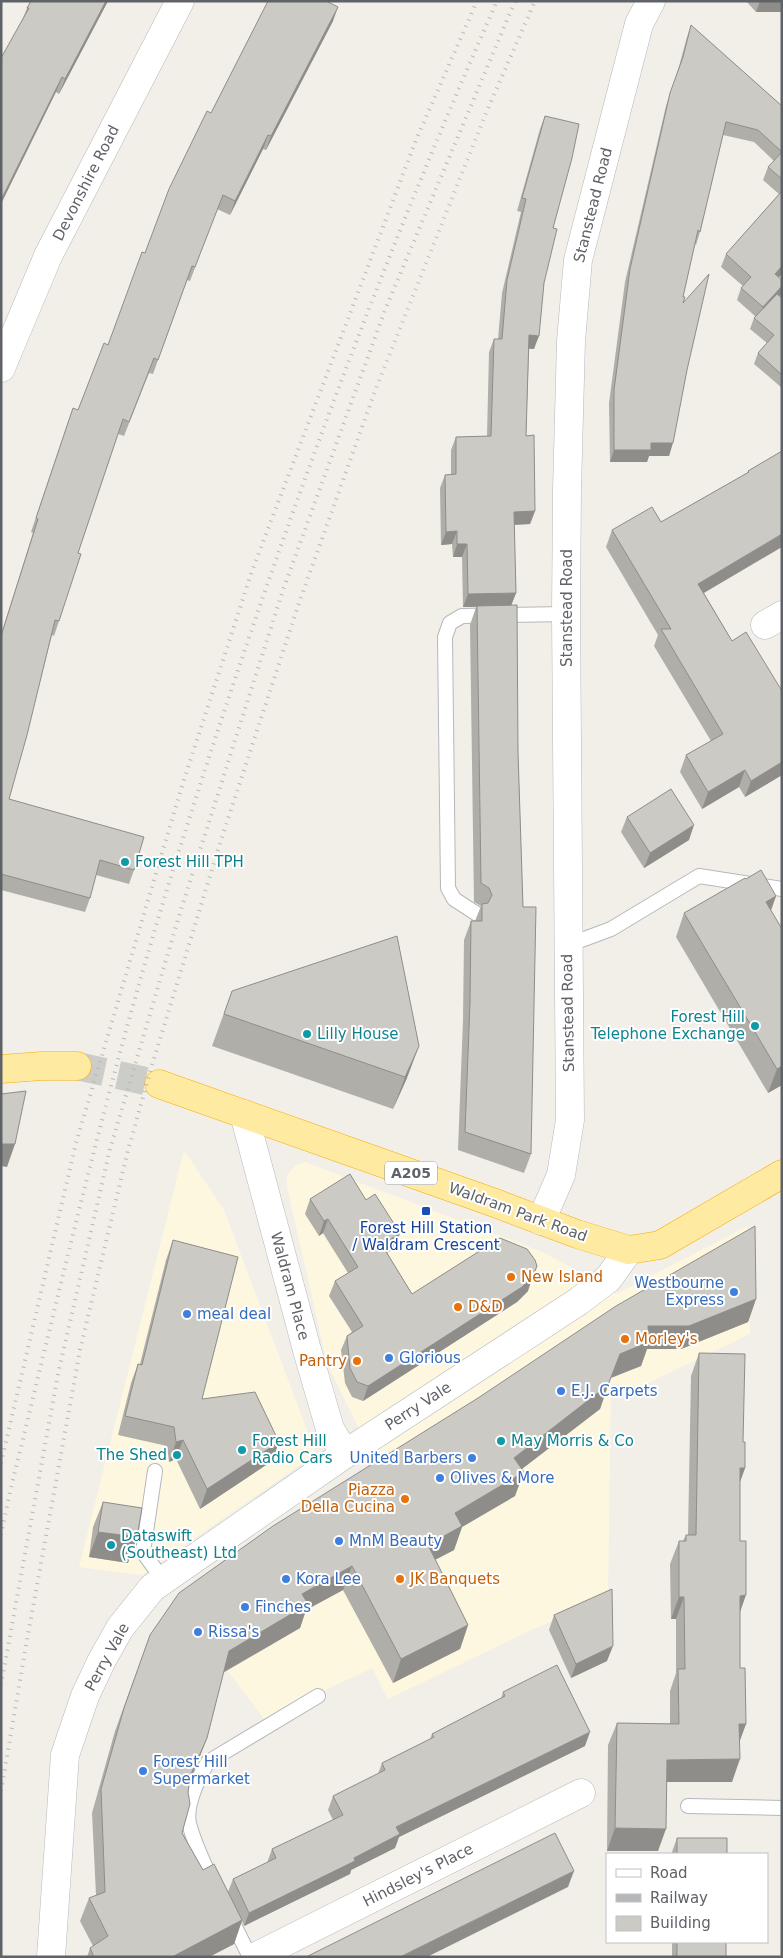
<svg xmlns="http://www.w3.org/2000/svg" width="783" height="1958" font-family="'DejaVu Sans',sans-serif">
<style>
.commercial{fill:#fef7e0}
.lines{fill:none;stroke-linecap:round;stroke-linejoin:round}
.trunk-tunnel{stroke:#ccccc8;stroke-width:28;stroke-dasharray:28 14;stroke-linecap:butt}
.service-casing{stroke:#b5b8bc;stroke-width:16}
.minor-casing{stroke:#b5b8bc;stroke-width:29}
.tertiary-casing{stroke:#b5b8bc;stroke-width:29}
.secondary-casing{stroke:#b6babf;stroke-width:29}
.trunk-casing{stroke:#f9ab00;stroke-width:29}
.service{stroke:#fff;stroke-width:14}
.minor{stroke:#fff;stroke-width:28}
.tertiary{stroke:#fff;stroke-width:28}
.secondary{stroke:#fff;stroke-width:28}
.trunk{stroke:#feeaa1;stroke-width:28}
.rail{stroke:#b6b7b8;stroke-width:4;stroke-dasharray:1 6;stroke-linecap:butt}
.wall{fill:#afaea9}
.shaded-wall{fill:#8f8d8a}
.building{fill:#cccac5;stroke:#8f8d8a}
.culture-dot{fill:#0f9aa8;stroke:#fff;stroke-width:2}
.transit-dot{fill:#1a4fb4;stroke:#fff;stroke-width:2}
.food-dot{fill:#e8710a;stroke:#fff;stroke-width:2}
.shop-dot{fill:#3f7fe0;stroke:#fff;stroke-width:2}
.labels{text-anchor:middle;stroke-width:4;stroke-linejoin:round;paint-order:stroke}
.shield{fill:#fff;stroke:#8f9295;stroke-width:1}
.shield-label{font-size:14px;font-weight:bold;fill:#5f6368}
.street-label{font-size:15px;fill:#5f6368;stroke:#fff}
.culture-label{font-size:15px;fill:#0d838f;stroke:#fff;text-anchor:start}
.transit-label{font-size:15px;fill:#164399;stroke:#fff}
.food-label{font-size:15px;fill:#c56008;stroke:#fff;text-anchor:start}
.shop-label{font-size:15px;fill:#366cbe;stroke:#fff;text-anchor:start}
</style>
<rect width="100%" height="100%" fill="#f1efe8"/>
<!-- commercial -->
<path class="commercial" d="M184,1150L224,1210L316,1454L142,1575L79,1567Z
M305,1162L545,1253L616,1294L748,1226L750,1334L642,1386L611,1384L608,1597L529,1631L388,1699L372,1668L264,1719L182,1610L377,1466L327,1363L287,1187V1177L290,1171L296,1165Z"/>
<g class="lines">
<!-- trunk-tunnel -->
<path class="trunk-tunnel" d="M77,1066L159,1084"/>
<defs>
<path id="service" d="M477,914L454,899L448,888L445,637L450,623L462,616L566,614
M568,945L611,929L699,876L782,889
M155,1471L143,1552L163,1580
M688,1806L782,1808
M214,1885C205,1865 194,1844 189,1823C185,1806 199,1776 208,1762L318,1696
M230,1917L250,1957"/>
<path id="minor" d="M765,625L782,615
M541,1221L561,1175L570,1120L566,614L567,490L571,341L578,260L639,24L651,1
M255,1957L581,1793"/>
<path id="tertiary" d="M1,368L48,256L180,1
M345,1454L579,1301L608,1279L629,1250"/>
<path id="secondary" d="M51,1957L65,1755L85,1696L102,1660L120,1628L152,1588L345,1454L330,1429L307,1350L244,1114"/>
<path id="trunk" d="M1,1069L42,1066H77
M159,1084L495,1203L577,1234L629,1250L660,1245L782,1174"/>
</defs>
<!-- service casing -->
<use href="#service" class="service-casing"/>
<!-- minor casing -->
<use href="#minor" class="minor-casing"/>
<!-- tertiary casing -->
<use href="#tertiary" class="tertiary-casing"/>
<!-- secondary casing -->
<use href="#secondary" class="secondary-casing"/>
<!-- trunk casing -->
<use href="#trunk" class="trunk-casing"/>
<!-- service -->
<use href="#service" class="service"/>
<!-- minor -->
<use href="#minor" class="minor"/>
<!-- tertiary -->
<use href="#tertiary" class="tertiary"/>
<!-- secondary -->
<use href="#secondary" class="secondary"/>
<!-- trunk -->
<use href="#trunk" class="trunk"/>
<!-- rail -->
<path class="rail" d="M1,1463L76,1143L181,789L252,571L416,140L477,1
M1,1535L10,1492C59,1293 105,1092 165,896C259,592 368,292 497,1
M1,1685L58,1374L110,1149L179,916L283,590L385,310L515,1
M1,1791L27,1640L80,1350L128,1150L153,1062L221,840L299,603L375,391L486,113L535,1"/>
</g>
<!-- wall -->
<path class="wall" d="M31,1H108L59,94L2,58L23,18L27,8Z
M330,1L329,3L333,21L266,150L263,149L230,215L217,209L190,281L187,280L153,374L149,373L124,436L118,434L78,553L59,621L54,636L52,635L9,799L134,870L129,884L96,875L90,898L85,912L1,890V635L33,533L31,532L68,422L78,410L108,345L145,253L211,113Z
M746,1H782L756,12Z
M691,25L782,106V274L779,277L781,295L780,296L782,298V388L754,364L758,353L767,343L750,329L754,318L756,317L737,300L741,288L743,286L721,267L726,254L779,194L763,180L768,167L774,161L754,142L723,135L700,232L696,245L695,244L683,297L687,370L669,456H649L647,462H610L609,403L625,282L666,106L678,70L687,37Z
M545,116L553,228L544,283L534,349H529L526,436L535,511L530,524L514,525L516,593L511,605L518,752L531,1154L524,1173L458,1150L463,1020L464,940L471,921H475L481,906L474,902L470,625L476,607H463L462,557H453L452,544L441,545L440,488L445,475L451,474V450L456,437L487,436L489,352L494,339H498L502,293L521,212L517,211L540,129Z
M782,451L704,593L732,641L782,691V775L745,797L739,787L702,809L680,772L686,755L711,741L654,646L658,635L606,547L612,530L661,522L747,473L748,471Z
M627,817L689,840L644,868L621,832Z
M746,879L776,896L771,911L782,929V1085L768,1093L676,937L684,913Z
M232,991L407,1078L393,1109L212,1046Z
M310,1199L366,1200L400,1233L395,1248L387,1253L412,1294L528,1291L517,1302L363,1401L352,1397L345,1383L341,1350L347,1336L352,1332L329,1296L335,1281L348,1273L323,1233L319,1236L305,1214Z
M173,1240L202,1399L279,1442L272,1461L200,1509L176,1459L169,1462L167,1446L118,1435L131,1383L138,1364H140L166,1260Z
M756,1299L748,1322L681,1349H647L641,1366L611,1377L600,1409L522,1469L515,1496L462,1527L454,1550L435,1560L468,1625L460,1649L393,1683L343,1590L306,1610L300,1628L223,1673L207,1738L198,1761L190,1780L182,1833L203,1870L228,1892L233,1879L267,1863L272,1849L333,1820L328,1810L333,1796L378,1774L382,1763L430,1739L432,1734L501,1699L503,1692L585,1746L399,1837L395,1848L351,1870L350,1874L244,1926L242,1921L234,1944L209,1957H87L90,1948L93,1946L80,1921L89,1898L96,1895L92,1813L115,1731L150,1635L478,1398Z
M699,1353L743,1442L745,1468L740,1482V1668L746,1724L739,1741L732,1782H666L658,1851H607L608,1745L617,1723L670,1724V1691L676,1673V1619H671L670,1564L679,1541H683L686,1535H688L691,1376Z
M103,1502L128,1563L89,1557L93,1527Z
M554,1615L607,1661L571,1678L549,1630Z
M677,1838L727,1854H672V1852Z
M672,1942H726V1957H672Z"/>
<!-- shaded-wall -->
<path class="shaded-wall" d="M106,1H108L59,94L65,79Z
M760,1L782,2V12H756Z
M338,7L333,21L266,150L271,136Z
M62,77L56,92L1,204V200Z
M268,135L263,149L230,215L235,201Z
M782,266V274L770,286L775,274Z
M782,286V292L781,295L758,319L763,307Z
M529,335L539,336L534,349L524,348Z
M651,443H673L669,456H649L647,462H610L614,450Z
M535,511L530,524L509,525L514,512Z
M457,531L452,544L441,545L446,532Z
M782,534V547L692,600L698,584Z
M457,544H467L462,557H453Z
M516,593L511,606L463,607L468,594Z
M782,762V775L745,797L751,781Z
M745,770L739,787L702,809L708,792Z
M694,825L689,840L644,868L650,853Z
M776,896L767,920L766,902Z
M419,1046L407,1078L393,1109L405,1077Z
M782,1066V1085L768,1093L777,1069Z
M1,1144H15L7,1167L1,1166Z
M328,1219L323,1233L319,1236L324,1221Z
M400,1233L395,1248L376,1259L382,1245Z
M533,1276L528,1291L517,1302L363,1401L368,1386Z
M756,1299L748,1322L681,1349H647L641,1366L611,1378L620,1354L648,1326Z
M608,1385L600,1409L506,1481L514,1458Z
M183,1440L176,1459L169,1462L176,1442Z
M279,1442L272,1461L200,1509L207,1489Z
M740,1468H745L737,1490Z
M524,1472L515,1496L462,1527L454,1550L419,1568L428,1545L455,1513Z
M98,1532L137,1537L128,1563L89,1557Z
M352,1566L343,1590L306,1610L300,1628L220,1674L229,1651L302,1594Z
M746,1595L738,1618L740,1596Z
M679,1597H684L676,1619H671Z
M468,1625L460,1649L393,1683L401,1659Z
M613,1646L607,1661L571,1678L576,1664Z
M739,1724H746L738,1746Z
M590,1732L585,1746L399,1837L395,1848L351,1870L350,1874L244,1926L249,1913L354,1858L396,1827Z
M207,1738L198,1761L182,1798L191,1774Z
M740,1759L732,1782H659L667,1760Z
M615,1828L666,1829L658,1851H607Z
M574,1871L568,1887L427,1957H400Z
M242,1920L234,1944L209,1957H172Z"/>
<!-- building -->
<path class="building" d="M31,1H106L65,79L62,77L1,200V58L29,8H27Z
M268,1H328V2L338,7L271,136L268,135L235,201L223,195L195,267L192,266L158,360L154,358L129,422L123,419L78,553L81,554L59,621L55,620L27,735L9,799L144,837L134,870L100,860L90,898L1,874V636L38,519L36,518L73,408L78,410L104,343L108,345L142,252L145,253L169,189L207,111L211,113Z
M691,25L782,106V179L768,167L782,152L758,130L726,122L700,232L698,230L683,297H685L683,303L709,274L687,370L673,443H651V450H614V390L630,269L670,93L683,57Z
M545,116L579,124L572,158L553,228L557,229L544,283L539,336L529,335L526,436L534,435L535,511L514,512L516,593L468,594L467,544H457V531L446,532L445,475L456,474V437L491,436L494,339H502L507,280L526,199L522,198Z
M782,191V266L775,274L782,280V286L763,307L741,288L751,277L726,254Z
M777,294L782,298V375L758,353L774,335L754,318Z
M782,451V534L698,584L732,641L746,632L782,691V762L751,781L745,770L708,792L686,755L723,734L661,629H671L612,530L652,507L661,522L749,472L748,471Z
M517,605L518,752L523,907H536L531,1154L465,1132L470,1002L471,921H482V904L488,903L492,895L489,888L481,883L477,606Z
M671,789L694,825L650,853L627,817Z
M761,870L776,896L766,902L782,929V1066L777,1069L684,913L745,878L746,879Z
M397,936L419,1046L405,1077L224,1014L232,991Z
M26,1091L15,1144H1V1094Z
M350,1174L366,1200L375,1194L400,1233L382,1245L412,1294L500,1238L527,1249L535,1260L537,1266L533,1276L522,1287L368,1386L357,1382L350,1368L347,1336L363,1326L335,1281L358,1267L328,1219L324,1221L310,1199Z
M755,1226L756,1299L689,1326H648L649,1342L620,1354L608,1385L514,1458L524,1472L455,1513L462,1526L428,1545L468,1625L401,1659L352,1566L302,1594L308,1604L229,1651L207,1738L191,1774L188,1792L190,1804L182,1833L203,1870L214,1864L242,1920L172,1957H94L90,1948L108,1936L89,1898L105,1892L101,1789L124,1708L150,1635L179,1593L273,1526L478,1398L616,1306Z
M173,1240L238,1257L202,1399L255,1392L279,1442L207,1489L183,1440L176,1442L174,1427L125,1416L138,1364L142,1365Z
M699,1353L745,1354L743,1442H745V1468H740V1541H746V1595L740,1596V1668H745L746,1724H739L740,1759L667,1760L666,1829L615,1828L617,1723L679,1724L678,1669H685L684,1597H679V1541H686V1535H696Z
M103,1502L142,1508L137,1537L98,1532Z
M612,1589L613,1646L576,1664L554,1615Z
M557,1665L590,1732L396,1827L400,1834L354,1858L355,1861L249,1913L233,1879L276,1858L272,1849L343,1815L333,1796L385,1770L382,1763L434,1737L432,1734L505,1696L503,1692Z
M555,1833L574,1871L400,1957H306Z
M677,1838H727V1854H677Z
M677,1942H726V1957H677Z"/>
<!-- markers -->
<g class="culture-dot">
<circle cx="125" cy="862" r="5"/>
<circle cx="755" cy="1026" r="5"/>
<circle cx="307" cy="1034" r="5"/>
<circle cx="501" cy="1441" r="5"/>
<circle cx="242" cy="1450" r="5"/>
<circle cx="177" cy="1455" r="5"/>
<circle cx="111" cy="1545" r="5"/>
</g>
<rect class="transit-dot" x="421" y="1206" width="10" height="10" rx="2.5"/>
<g class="food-dot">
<circle cx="511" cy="1277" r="5"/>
<circle cx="458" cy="1307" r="5"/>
<circle cx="625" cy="1339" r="5"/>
<circle cx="357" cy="1361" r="5"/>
<circle cx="405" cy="1499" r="5"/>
<circle cx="400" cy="1579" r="5"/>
</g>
<g class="shop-dot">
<circle cx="734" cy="1292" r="5"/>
<circle cx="187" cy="1314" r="5"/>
<circle cx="389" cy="1358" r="5"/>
<circle cx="561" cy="1391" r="5"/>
<circle cx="472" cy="1458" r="5"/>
<circle cx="440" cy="1478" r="5"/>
<circle cx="339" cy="1541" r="5"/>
<circle cx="286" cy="1579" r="5"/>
<circle cx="245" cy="1607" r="5"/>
<circle cx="198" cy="1632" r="5"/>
<circle cx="143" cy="1771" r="5"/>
</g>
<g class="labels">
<!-- shield labels -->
<rect class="shield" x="385" y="1161.5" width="52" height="23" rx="4"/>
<g class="shield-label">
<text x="411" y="1178">A205</text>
</g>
<!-- street labels -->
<g class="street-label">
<text transform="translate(86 183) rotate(-63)" y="5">Devonshire Road</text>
<text transform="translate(593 205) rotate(-76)" y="5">Stanstead Road</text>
<text transform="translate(567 608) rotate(-90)" y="5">Stanstead Road</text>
<text transform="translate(568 1013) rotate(-91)" y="5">Stanstead Road</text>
<text transform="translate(518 1212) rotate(20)" y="5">Waldram Park Road</text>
<text transform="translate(290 1286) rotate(75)" y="5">Waldram Place</text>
<text transform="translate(418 1406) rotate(-33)" y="5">Perry Vale</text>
<text transform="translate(107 1657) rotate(-61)" y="5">Perry Vale</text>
<text transform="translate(418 1875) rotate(-27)" y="5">Hindsley's Place</text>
</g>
<!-- culture labels -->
<g class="culture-label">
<text x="135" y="867">Forest Hill TPH</text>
<text x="745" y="1022" text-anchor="end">Forest Hill<tspan x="745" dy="17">Telephone Exchange</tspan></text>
<text x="317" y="1039">Lilly House</text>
<text x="252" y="1446">Forest Hill<tspan x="252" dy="17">Radio Cars</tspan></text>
<text x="511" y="1446">May Morris &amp; Co</text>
<text x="167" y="1460" text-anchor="end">The Shed</text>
<text x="121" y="1541">Dataswift<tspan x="121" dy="17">(Southeast) Ltd</tspan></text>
</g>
<!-- transit labels -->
<g class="transit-label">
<text x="426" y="1233">Forest Hill Station<tspan x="426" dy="17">/ Waldram Crescent</tspan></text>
</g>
<!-- food labels -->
<g class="food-label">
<text x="521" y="1282">New Island</text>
<text x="468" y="1312">D&amp;D</text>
<text x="635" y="1344">Morley's</text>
<text x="347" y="1366" text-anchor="end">Pantry</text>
<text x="395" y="1495" text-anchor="end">Piazza<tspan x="395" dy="17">Della Cucina</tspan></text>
<text x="410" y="1584">JK Banquets</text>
</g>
<!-- shop labels -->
<g class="shop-label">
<text x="724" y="1288" text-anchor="end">Westbourne<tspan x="724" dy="17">Express</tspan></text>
<text x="197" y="1319">meal deal</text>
<text x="399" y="1363">Glorious</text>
<text x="571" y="1396">E.J. Carpets</text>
<text x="462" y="1463" text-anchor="end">United Barbers</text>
<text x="450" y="1483">Olives &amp; More</text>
<text x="349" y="1546">MnM Beauty</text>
<text x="296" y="1584">Kora Lee</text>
<text x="255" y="1612">Finches</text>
<text x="208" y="1637">Rissa's</text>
<text x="153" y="1767">Forest Hill<tspan x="153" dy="17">Supermarket</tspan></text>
</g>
</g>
<!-- border -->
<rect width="783" height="1958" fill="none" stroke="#5f6368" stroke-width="5"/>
<!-- legend -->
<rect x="606" y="1853" width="162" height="90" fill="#ffffff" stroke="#bfc1c3"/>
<rect x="616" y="1869" width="25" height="8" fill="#ffffff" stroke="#bfc1c3"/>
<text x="650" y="1878" font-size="15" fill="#5f6368">Road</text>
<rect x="616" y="1894" width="25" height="8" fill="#b6b7b8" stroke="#bfc1c3"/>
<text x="650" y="1903" font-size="15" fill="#5f6368">Railway</text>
<rect x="616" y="1916" width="25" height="15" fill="#cccac5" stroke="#bfc1c3"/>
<text x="650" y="1928" font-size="15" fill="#5f6368">Building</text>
</svg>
